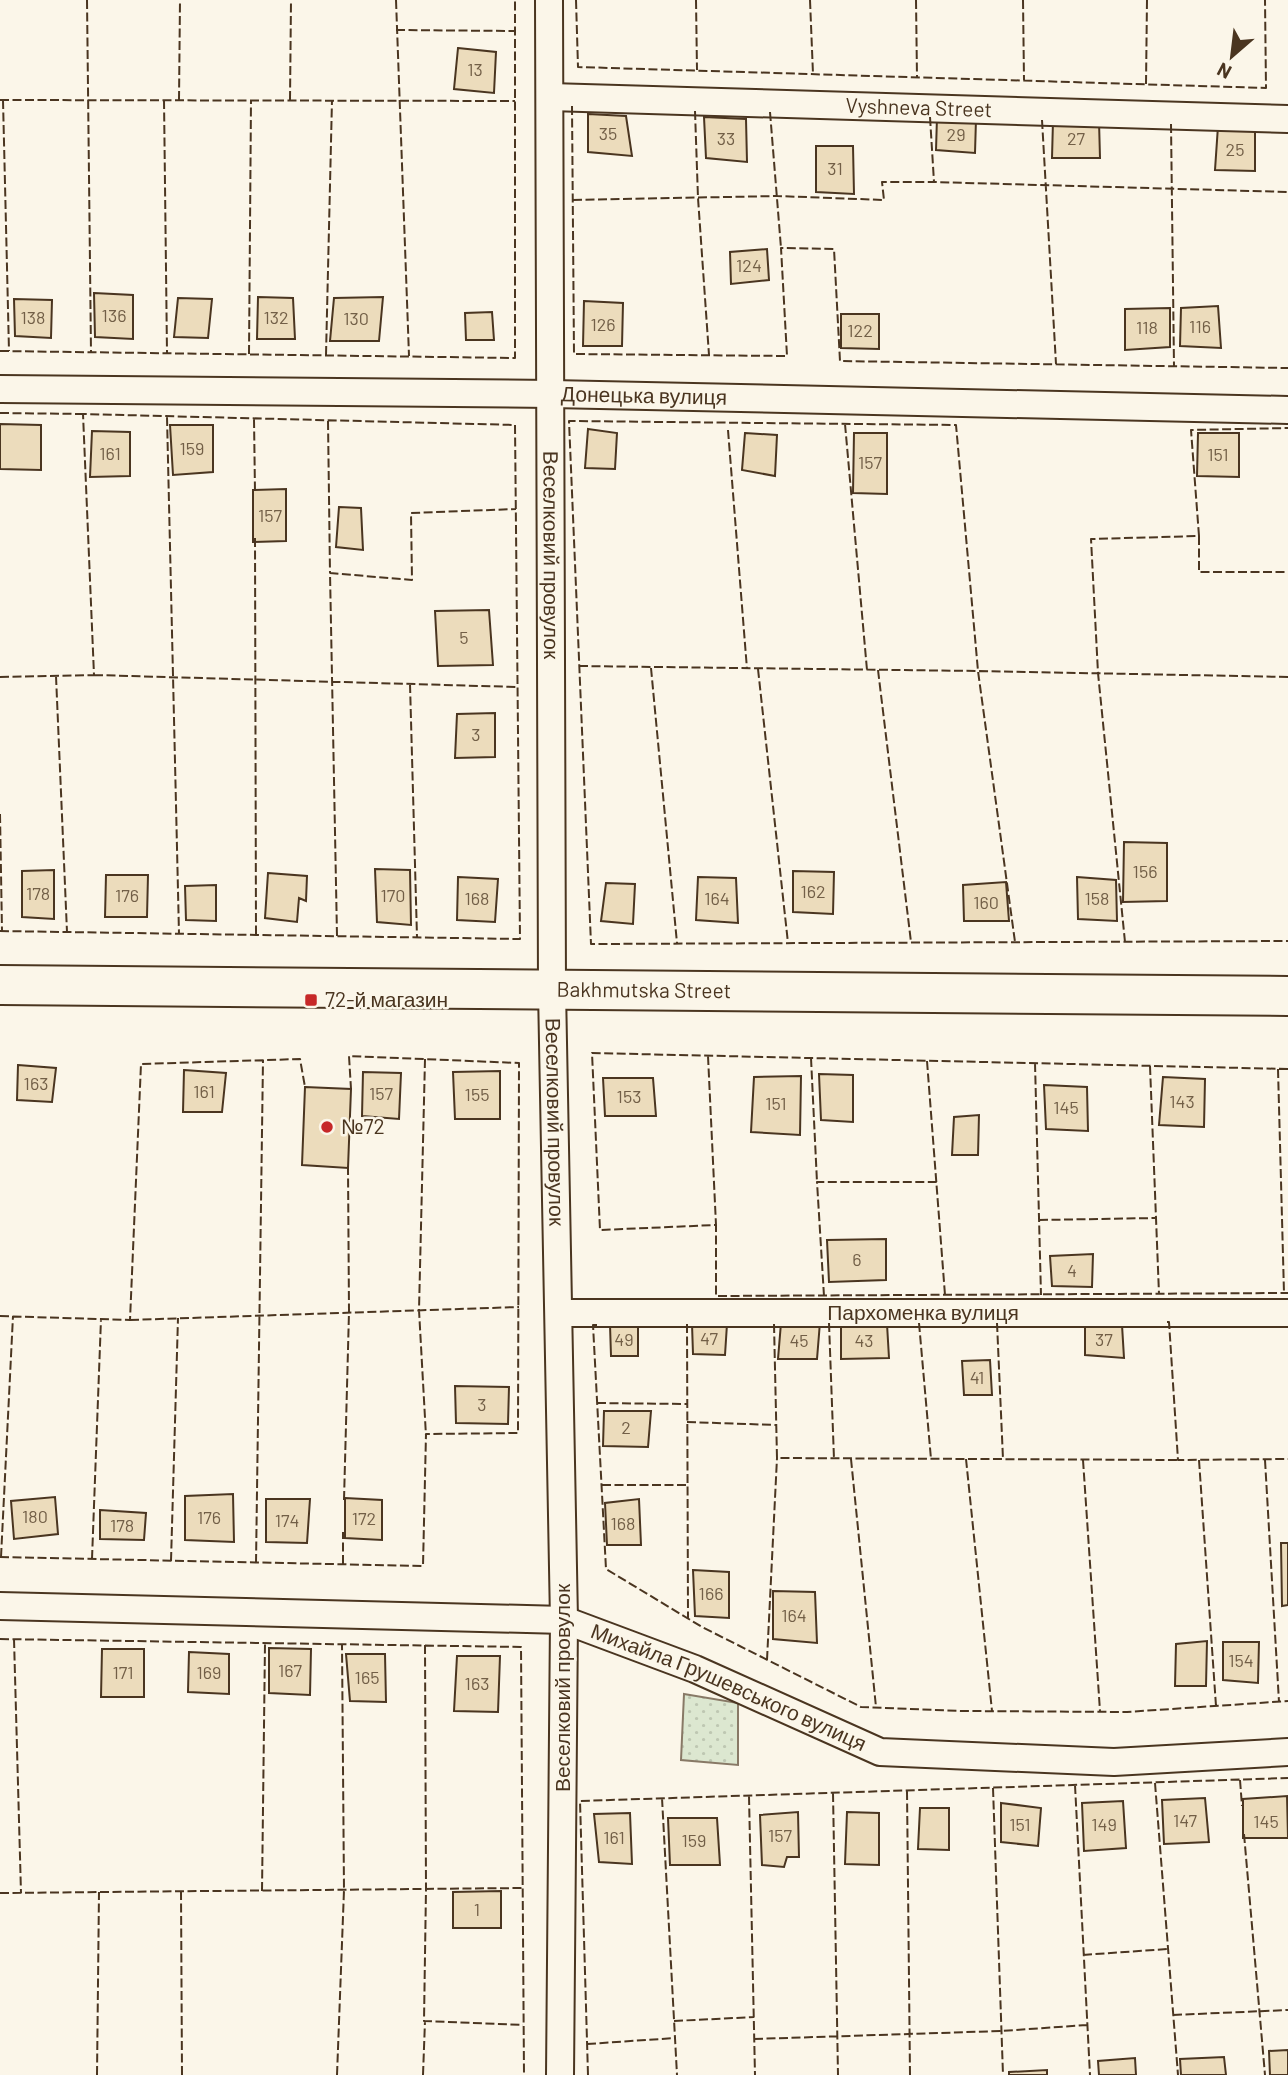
<svg xmlns="http://www.w3.org/2000/svg" width="1288" height="2075" font-family="Barlow,sans-serif">
<style>
.park{fill:url(#park-dots);stroke:#887966;stroke-width:2}
.building{fill:#ecdcbc;stroke:#4a3520;stroke-width:2}
.lines{fill:none;stroke-linecap:round;stroke-linejoin:round}
.street-casing{stroke:#4a3520;stroke-width:30}
.secondary-casing{stroke:#4a3520;stroke-width:42}
.street{stroke:#fbf6e9;stroke-width:26}
.secondary{stroke:#fbf6e9;stroke-width:38}
.fence{stroke:#4a3520;stroke-width:2;stroke-dasharray:9 3.5;stroke-linecap:butt}
.poi-dot{fill:#c62828;stroke:#fbf6e9;stroke-width:2.5}
.labels{text-anchor:middle;stroke-width:5;stroke-linejoin:round;paint-order:stroke}
.number-label{font-size:18px;fill:#725f47}
.street-label{font-size:21px;fill:#4a3520;stroke:#fbf6e9}
.poi-label{font-size:21px;fill:#4a3520;stroke:#fbf6e9;text-anchor:start}
</style>
<defs>
<pattern id="park-dots" width="8" height="8" patternUnits="userSpaceOnUse" patternTransform="scale(1.75)"><rect width="8" height="8" fill="#dce7d0"/><path d="M2 2h.1M6 6h.1" fill="none" stroke="#bec7b2" stroke-width="1.8" stroke-linecap="round"/></pattern>
</defs>
<rect width="100%" height="100%" fill="#fbf6e9"/>
<!-- park -->
<path class="park" d="M684,1694L738,1703V1765L681,1760Z"/>
<!-- building -->
<path class="building" d="M458,48L496,52L494,93L454,89Z
M588,114L626,116L632,156L588,152Z
M704,117L746,119L747,162L706,158Z
M937,117L976,119L975,153L936,150Z
M1053,121H1099L1100,158H1052Z
M1218,126L1255,131V171L1215,170Z
M816,146H853L854,194L816,192Z
M767,249L769,280L731,284L730,252Z
M94,293L133,295V339L95,337Z
M258,297L293,298L295,339H257Z
M383,297L379,341H330L334,298Z
M178,298L212,299L208,338L174,337Z
M14,299L52,300L51,338L15,336Z
M584,301L623,303L622,346H583Z
M1218,306L1221,348L1180,346L1181,308Z
M1170,308V347L1125,350V309Z
M492,312L494,340H466L465,313Z
M841,314H879V349L841,348Z
M0,424L41,425V470L0,469Z
M170,425H213V472L173,475Z
M588,429L617,433L615,469L585,468Z
M92,431L130,432V476L90,477Z
M745,433L777,435L775,476L742,470Z
M854,433H887V494L853,493Z
M1198,433H1239V477L1197,476Z
M286,489V541L253,542V490Z
M339,507L361,508L363,550L336,547Z
M489,610L493,665L438,666L435,611Z
M495,713V757L455,758L457,714Z
M1124,842L1167,843V901L1123,902Z
M375,869L410,870L411,925L377,922Z
M54,870V919L22,917V871Z
M793,871L834,872L833,914L793,912Z
M268,873L307,876L306,901L299,898L297,922L265,918Z
M106,875H148L147,917H105Z
M458,877L498,879L495,922L457,920Z
M698,877L736,878L738,923L696,920Z
M1077,877L1116,880L1117,921L1078,919Z
M1006,882L1009,921H964L963,885Z
M606,883L635,884L633,924L601,921Z
M216,885V921L186,920L185,886Z
M18,1065L56,1068L52,1102L17,1100Z
M184,1070L226,1073L222,1112H183Z
M500,1071V1119H455L453,1072Z
M363,1072L401,1073L399,1119L362,1116Z
M819,1074L853,1075V1122L821,1120Z
M801,1076L800,1135L751,1132L754,1077Z
M1163,1077L1205,1079L1204,1127L1159,1125Z
M603,1078H653L656,1116H605Z
M1044,1085L1087,1087L1088,1131L1046,1129Z
M305,1087L351,1089L348,1168L302,1165Z
M979,1115L978,1155H952L954,1117Z
M886,1239V1280L829,1282L827,1240Z
M1093,1254L1092,1287L1052,1286L1050,1256Z
M820,1322L817,1359H778L781,1323Z
M841,1323L887,1324L889,1358L841,1359Z
M692,1324H727L725,1355L693,1354Z
M1085,1324L1122,1325L1124,1358L1085,1355Z
M610,1325H638V1356H611Z
M990,1360L992,1395H964L962,1361Z
M455,1386L509,1387L508,1424L456,1423Z
M604,1411H651L648,1447L603,1446Z
M233,1494L234,1542L185,1540V1496Z
M55,1497L58,1534L14,1539L11,1501Z
M345,1498L382,1500V1540L345,1538Z
M266,1499H310L307,1543L266,1542Z
M639,1499L641,1545H607L605,1503Z
M100,1510L146,1513L144,1540L100,1539Z
M1281,1543H1288V1605L1282,1606Z
M693,1570L729,1572V1618L695,1616Z
M773,1591L815,1592L817,1643L773,1639Z
M1207,1641L1206,1686H1175L1176,1644Z
M1223,1642H1259L1258,1683L1223,1680Z
M269,1648L311,1649L310,1695L269,1693Z
M102,1649H144V1697H101Z
M189,1652L229,1654V1694L188,1692Z
M346,1654H385L386,1702L350,1701Z
M457,1656H500L498,1712L454,1711Z
M1287,1796L1288,1838H1243V1799Z
M1205,1798L1209,1842L1164,1844L1162,1800Z
M1123,1801L1126,1848L1084,1851L1082,1803Z
M1001,1803L1041,1808L1038,1846L1001,1842Z
M920,1808H949V1850L918,1849Z
M798,1812L799,1857H787L784,1867L762,1865L760,1815Z
M847,1812L879,1813V1865L845,1864Z
M630,1813L632,1864L599,1862L594,1814Z
M668,1818H717L720,1865H670Z
M501,1891V1928H453V1892Z
M1288,2050V2075H1270L1269,2051Z
M1224,2057L1226,2075H1181L1180,2059Z
M1135,2058L1136,2075H1099L1098,2061Z
M1047,2070V2075H1009V2072Z"/>
<g class="lines">
<defs>
<g id="street">
<path id="s1" d="M549,0L552,990L564,1620L560,2075"/>
<path id="s2" d="M550,97L1288,119"/>
<path id="s3" d="M0,389L552,394L1288,410"/>
<path id="s4" d="M559,1313H1288"/>
<path id="s5" d="M0,1606L564,1620L695,1669L880,1752L1114,1762L1288,1752"/>
</g>
<g id="secondary">
<path id="s6" d="M0,985L1288,996"/>
</g>
</defs>
<!-- street casing -->
<use href="#street" class="street-casing"/>
<!-- secondary casing -->
<use href="#secondary" class="secondary-casing"/>
<!-- street -->
<use href="#street" class="street"/>
<!-- secondary -->
<use href="#secondary" class="secondary"/>
<!-- fence -->
<path class="fence" d="M87,0L91,352
M396,0L409,356
M576,0L578,67L1266,88L1265,0
M696,0L697,70
M810,0L813,74
M916,0L917,77
M1023,0L1024,80
M396,30L515,31
M1146,84L1147,0
M0,100L515,101
M3,100L9,351
M164,100L167,353
M179,100L180,0
M290,100L291,0
M572,106L574,354L787,356L781,248L834,249L840,361L1288,368
M695,111L698,198L709,355
M770,112L781,248
M930,117L934,182
M1042,120L1056,364
M1171,124L1174,366
M573,200L777,196L884,200L882,182H934L1288,192
M0,351L515,358V0
M249,354L251,100
M326,355L332,100
M0,413L83,414
M167,417L179,934
M254,419L255,492
M328,421L330,573
M845,424L867,670
M728,430L747,669
M1199,536V572H1288
M255,538L256,935
M579,666L978,671L1015,942
M651,668L677,943
M758,669L788,943
M878,670L911,942
M94,675L517,687
M56,676L67,932
M0,677L94,675L83,414L515,425L520,939L0,931
M1288,677L978,671L956,425L569,421L591,944L1288,941
M410,684L417,937
M0,814L2,931
M337,936L330,573L412,580L411,513L516,509
M1125,942L1098,673L1091,539L1199,536L1191,430L1288,428
M708,1056L716,1225
M811,1058L817,1182
M425,1059L419,1310L426,1436
M927,1061L945,1295
M1035,1063L1041,1295
M1150,1066L1159,1294
M1278,1069L1284,1293
M1288,1069L592,1053L600,1230L716,1225V1296L1288,1293
M1039,1220L1156,1218
M824,1296L817,1182H937
M0,1316L130,1320L141,1064L300,1059L305,1087
M130,1320L519,1307
M1167,1322H1169L1178,1460L1288,1459
M829,1323L834,1459
M919,1323L931,1459
M997,1323L1003,1459
M687,1324L688,1618
M774,1324L777,1458L1178,1460
M597,1325H593L606,1569L702,1627L861,1707L963,1711L1127,1712L1288,1701
M597,1403L687,1404
M687,1422L776,1425
M851,1459L876,1707
M966,1459L992,1711
M1083,1460L1100,1711
M1199,1460L1216,1706
M1265,1460L1279,1702
M602,1485H687
M344,1500L349,1312L348,1168
M0,1557L423,1566L426,1434L518,1433L519,1063L349,1056L351,1089
M1,1557L13,1316
M92,1559L101,1319
M171,1561L178,1318
M256,1563L263,1060
M343,1564V1532
M0,1639L521,1647L524,2075
M14,1639L21,1893
M425,1645L426,1889L424,2021L523,2025
M767,1660L777,1458
M1240,1780L1242,1806
M1155,1783L1178,2075
M1075,1785L1090,2075
M993,1788L1003,2075
M907,1791L910,2075
M833,1793L838,2075
M749,1796L755,2075
M662,1798L677,2075
M1244,1834L1265,2075
M181,1891L182,2075
M262,1891L265,1643
M0,1893L523,1888
M1083,1955L1168,1949
M1173,2015L1288,2010
M674,2021L754,2017
M754,2039L1001,2031L1087,2025
M587,2044L675,2038
M97,2075L99,1892
M337,2075L344,1890L342,1644
M423,2075L425,2021
M588,2075L580,1801L1288,1778"/>
</g>
<!-- markers -->
<g class="poi-dot">
<rect x="304" y="993" width="14" height="14" rx="3.5"/>
<circle cx="327" cy="1127" r="7"/>
</g>
<g class="labels">
<!-- number labels -->
<g class="number-label">
<text x="475" y="76">13</text>
<text x="608" y="140">35</text>
<text x="956" y="141">29</text>
<text x="726" y="145">33</text>
<text x="1076" y="145">27</text>
<text x="1235" y="156">25</text>
<text x="835" y="175">31</text>
<text x="749" y="272">124</text>
<text x="114" y="322">136</text>
<text x="33" y="324">138</text>
<text x="276" y="324">132</text>
<text x="356" y="325">130</text>
<text x="603" y="331">126</text>
<text x="1200" y="333">116</text>
<text x="1147" y="334">118</text>
<text x="860" y="337">122</text>
<text x="192" y="455">159</text>
<text x="110" y="460">161</text>
<text x="1218" y="461">151</text>
<text x="870" y="469">157</text>
<text x="270" y="522">157</text>
<text x="464" y="644">5</text>
<text x="476" y="741">3</text>
<text x="1145" y="878">156</text>
<text x="813" y="898">162</text>
<text x="38" y="900">178</text>
<text x="127" y="902">176</text>
<text x="393" y="902">170</text>
<text x="477" y="905">168</text>
<text x="717" y="905">164</text>
<text x="1097" y="905">158</text>
<text x="986" y="909">160</text>
<text x="36" y="1090">163</text>
<text x="204" y="1098">161</text>
<text x="381" y="1100">157</text>
<text x="477" y="1101">155</text>
<text x="629" y="1103">153</text>
<text x="1182" y="1108">143</text>
<text x="776" y="1110">151</text>
<text x="1066" y="1114">145</text>
<text x="857" y="1266">6</text>
<text x="1072" y="1277">4</text>
<text x="709" y="1345">47</text>
<text x="624" y="1346">49</text>
<text x="1104" y="1346">37</text>
<text x="799" y="1347">45</text>
<text x="864" y="1347">43</text>
<text x="977" y="1384">41</text>
<text x="482" y="1411">3</text>
<text x="626" y="1434">2</text>
<text x="35" y="1523">180</text>
<text x="209" y="1524">176</text>
<text x="364" y="1525">172</text>
<text x="287" y="1527">174</text>
<text x="623" y="1530">168</text>
<text x="122" y="1532">178</text>
<text x="711" y="1600">166</text>
<text x="794" y="1622">164</text>
<text x="1241" y="1667">154</text>
<text x="290" y="1677">167</text>
<text x="123" y="1679">171</text>
<text x="209" y="1679">169</text>
<text x="367" y="1684">165</text>
<text x="477" y="1690">163</text>
<text x="1185" y="1827">147</text>
<text x="1266" y="1828">145</text>
<text x="1020" y="1831">151</text>
<text x="1104" y="1831">149</text>
<text x="780" y="1842">157</text>
<text x="614" y="1844">161</text>
<text x="694" y="1847">159</text>
<text x="477" y="1916">1</text>
</g>
<!-- street labels -->
<g class="street-label">
<text dy="7" stroke="none"><textPath href="#s2" startOffset="369">Vyshneva Street</textPath></text>
<text dy="7" stroke="none"><textPath href="#s3" startOffset="644">Донецька вулиця</textPath></text>
<text dy="7" stroke="none"><textPath href="#s1" startOffset="555">Веселковий провулок</textPath></text>
<text dy="7" stroke="none"><textPath href="#s6" startOffset="644">Bakhmutska Street</textPath></text>
<text dy="7" stroke="none"><textPath href="#s1" startOffset="1122">Веселковий провулок</textPath></text>
<text dy="7" stroke="none"><textPath href="#s4" startOffset="364">Пархоменка вулиця</textPath></text>
<text transform="translate(563 1688) rotate(-90)" y="7">Веселковий провулок</text>
<text dy="7" stroke="none"><textPath href="#s5" startOffset="742">Михайла Грушевського вулиця</textPath></text>
</g>
<!-- poi labels -->
<g class="poi-label">
<text x="325" y="1007">72-й магазин</text>
<text x="341" y="1134">№72</text>
</g>
</g>
<!-- north arrow -->
<g transform="translate(1232 56) rotate(208)" stroke="#fbf6e9" stroke-width="5" paint-order="stroke">
<path d="M0-5L12 26L0 18L-12 26Z" fill="#4a3520"/>
<text y="-10" font-size="19" font-weight="bold" text-anchor="middle" fill="#4a3520">N</text>
</g>
</svg>
